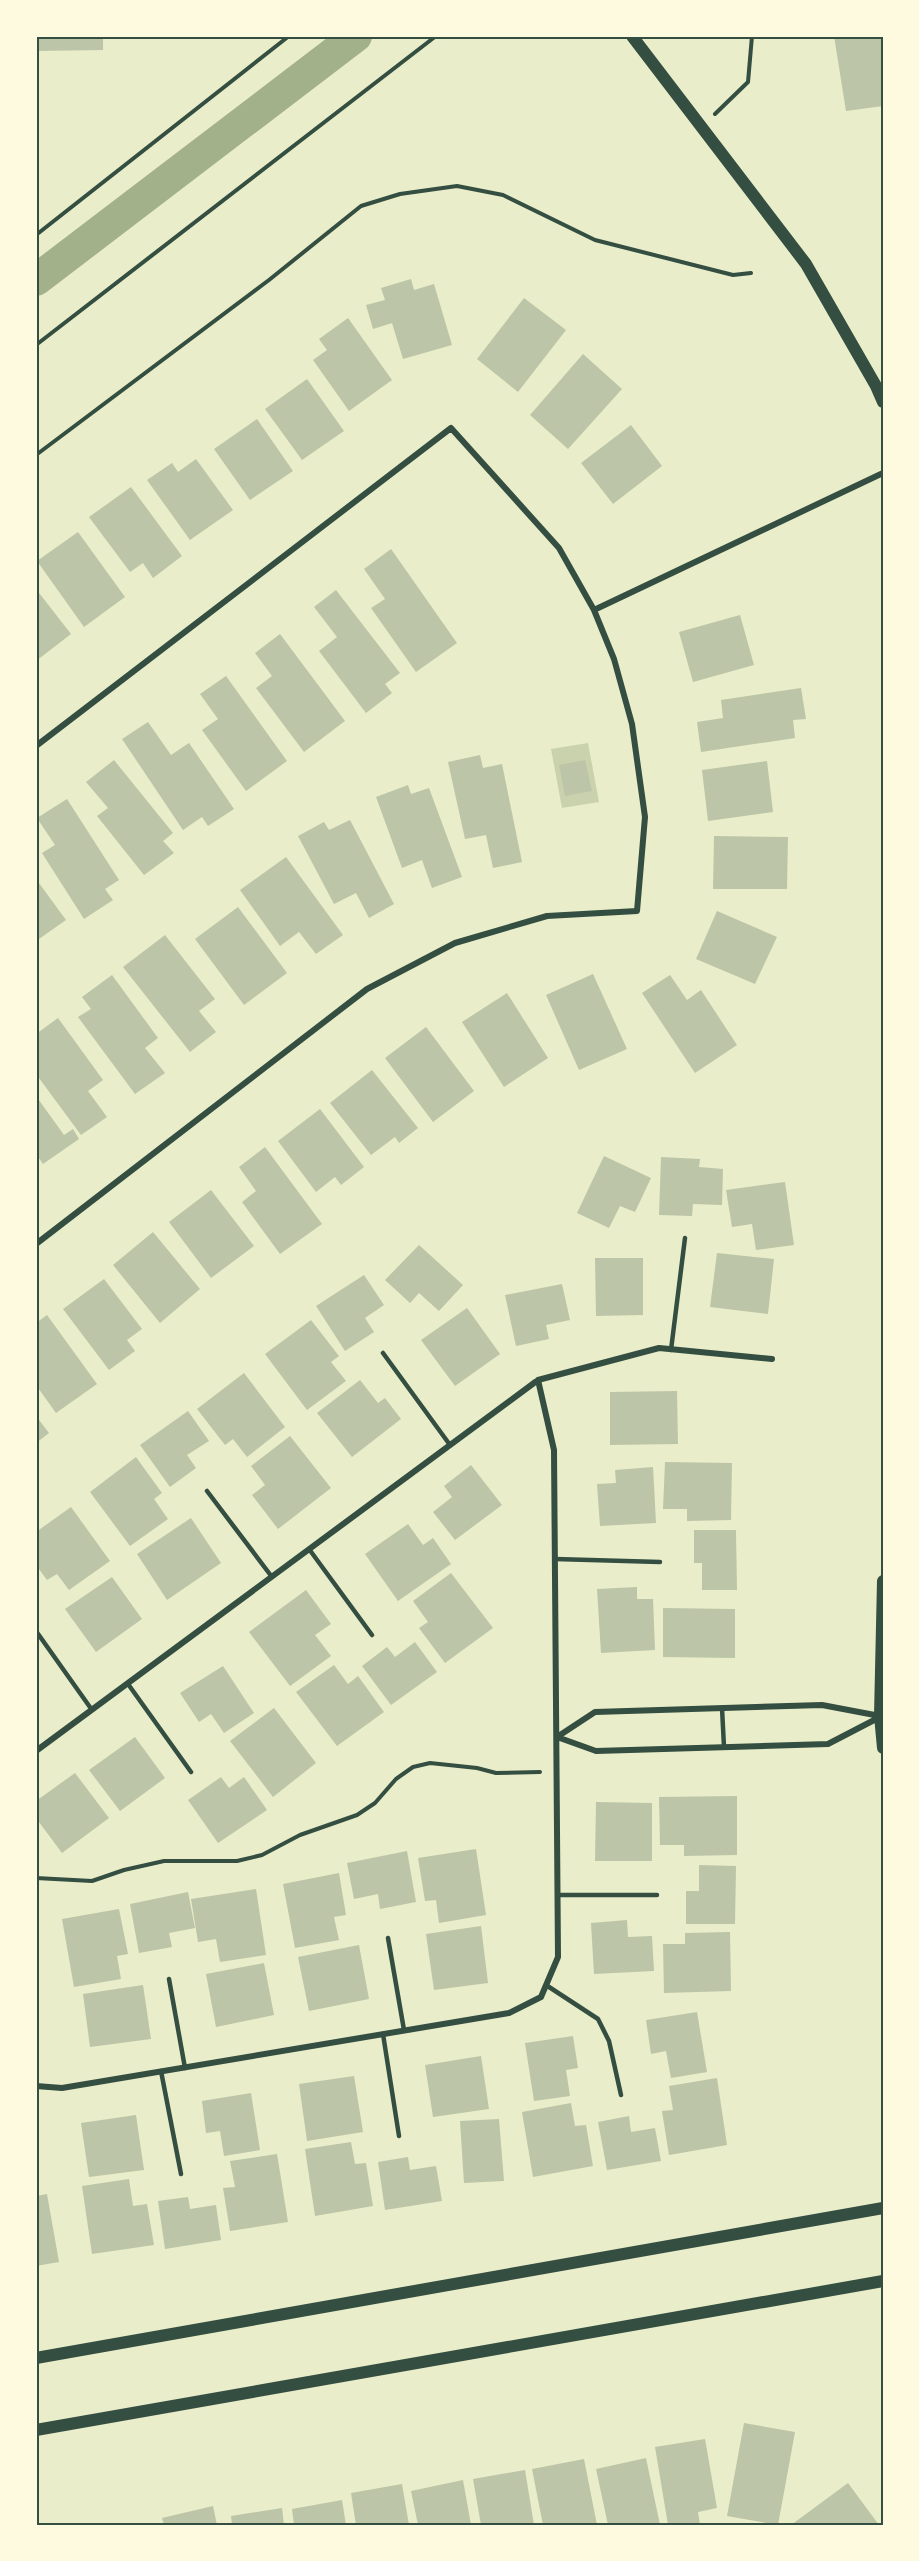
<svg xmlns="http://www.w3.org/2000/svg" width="919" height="2561" font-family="'Roboto Condensed',sans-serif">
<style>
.green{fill:#cad2ad}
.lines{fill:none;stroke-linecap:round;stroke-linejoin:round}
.canal{stroke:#a3b18a;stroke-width:32}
.building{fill:#bcc5a7}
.path{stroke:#344e41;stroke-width:4}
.service{stroke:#344e41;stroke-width:4.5}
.minor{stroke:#344e41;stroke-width:6}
.secondary{stroke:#344e41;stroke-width:12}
.neatline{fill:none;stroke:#344e41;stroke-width:2}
</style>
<rect width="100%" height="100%" fill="#e9edc9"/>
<!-- green -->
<path class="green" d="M588,743L599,802L562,808L551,749Z"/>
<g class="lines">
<!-- canal -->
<path class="canal" d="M36,280L356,36"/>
</g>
<!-- building -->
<path class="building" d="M36,36H103V50L36,51Z
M834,36H883V106L846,111Z
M411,279L414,290L434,284L452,345L403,359L392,323L373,329L366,305L385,300L381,288Z
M524,298L566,330L518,392L477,359Z
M348,318L392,380L349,411L313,360L327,350L319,339Z
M583,354L622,389L568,449L530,415Z
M307,379L344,431L302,460L265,409Z
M257,419L293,471L250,500L214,449Z
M631,425L662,466L613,504L581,463Z
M196,459L233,510L190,540L147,480L172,463L178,472Z
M131,487L182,556L153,578L143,563L130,572L89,517Z
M78,532L125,597L84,627L37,561Z
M391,549L457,643L416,672L371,608L385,599L364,569Z
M36,589L71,634L36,661Z
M336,590L400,673L385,684L392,693L366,713L319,651L337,637L314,607Z
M740,615L754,665L693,682L679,632Z
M280,634L345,721L304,752L256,688L272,676L255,653Z
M226,676L287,761L246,791L202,730L218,719L200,694Z
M801,688L806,719L793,720L795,738L701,752L697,722L723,718L721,700Z
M148,722L171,755L189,743L234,809L208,826L202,817L183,830L122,739Z
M480,755L483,768L502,764L522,862L493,868L486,835L465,839L448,762Z
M114,760L173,833L163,841L174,853L144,875L97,816L108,808L86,782Z
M585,760L592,791L565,796L559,765Z
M767,761L773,812L708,821L702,770Z
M408,785L411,794L429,788L462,877L432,888L422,860L402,868L376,797Z
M67,799L119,880L105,889L113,900L84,919L42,853L55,845L37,818Z
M350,820L394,904L369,918L356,893L334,904L298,836L324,822L329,830Z
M714,836L788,837L787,889H713Z
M286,857L343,935L316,954L299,932L280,946L240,890Z
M36,879L66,920L36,941Z
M238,907L287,973L244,1005L195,939Z
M717,911L777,937L755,984L696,959Z
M165,935L215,999L199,1011L216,1032L190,1052L123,967Z
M593,974L627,1049L579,1070L546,995Z
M112,975L158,1038L145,1048L165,1073L135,1094L78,1017L91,1009L82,997Z
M670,975L687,1000L701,990L737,1045L695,1073L642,993Z
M507,993L548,1058L504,1087L462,1022Z
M58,1018L103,1080L88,1091L107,1117L81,1135L36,1074L38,1047L36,1034Z
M426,1027L474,1091L433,1122L385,1058Z
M372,1070L418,1128L399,1143L395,1137L371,1155L330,1103Z
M36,1096L64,1135L73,1129L79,1139L43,1164L36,1154Z
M320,1109L364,1167L341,1185L335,1177L316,1192L278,1141Z
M265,1147L322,1224L280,1254L242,1202L256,1191L239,1167Z
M604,1156L651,1178L635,1212L620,1206L609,1228L577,1213Z
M661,1157L700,1159L699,1167L723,1169L722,1205L693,1204L692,1216L659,1215Z
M785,1182L794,1245L756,1250L752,1224L732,1227L726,1190Z
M211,1190L254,1246L211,1278L169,1222Z
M153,1232L200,1289L160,1323L113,1265Z
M419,1245L463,1285L439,1311L419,1293L410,1303L385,1280Z
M717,1253L774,1259L768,1314L710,1307Z
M595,1258H643V1315L596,1316Z
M364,1275L384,1305L365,1318L374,1332L345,1351L316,1306Z
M104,1279L142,1329L127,1340L135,1351L109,1370L63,1309Z
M562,1284L570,1320L546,1325L549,1339L516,1346L505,1295Z
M467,1308L500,1354L455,1386L421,1340Z
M47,1315L97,1384L56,1413L36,1385V1323Z
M311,1320L339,1356L331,1362L346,1381L307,1410L265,1354Z
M244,1373L285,1427L247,1457L233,1439L225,1445L197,1409Z
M360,1380L378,1403L385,1398L401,1419L352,1457L317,1413Z
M677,1391L678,1444L610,1445V1392Z
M188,1411L209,1441L187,1455L196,1468L170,1487L140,1445Z
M36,1416L49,1433L36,1443Z
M290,1436L331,1488L278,1529L252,1495L265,1485L251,1466Z
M136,1457L162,1493L154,1499L168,1519L130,1546L90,1492Z
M665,1462L732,1463L731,1520L687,1521V1509H663Z
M471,1465L502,1505L455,1540L433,1512L452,1497L444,1486Z
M653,1467L656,1523L600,1526L597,1484L616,1483L615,1470Z
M71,1507L110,1561L69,1590L57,1574L47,1580L36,1565V1532Z
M191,1518L221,1563L167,1600L137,1554Z
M408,1524L423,1545L433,1538L451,1564L398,1601L365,1554Z
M694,1530H736L737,1590H702V1563H694Z
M451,1573L493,1628L445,1663L419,1628L428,1622L413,1601Z
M112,1577L142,1619L96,1652L65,1609Z
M637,1587V1599H653L655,1650L601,1653L597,1589Z
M306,1590L331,1624L315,1635L331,1656L290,1686L249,1632Z
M663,1608L735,1609V1658L663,1657Z
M415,1642L437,1672L391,1705L362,1666L387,1647L395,1657Z
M334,1665L348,1684L358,1676L384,1712L337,1746L296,1692Z
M223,1666L254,1713L224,1733L211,1714L199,1722L180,1693Z
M274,1708L316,1763L273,1797L230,1741Z
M135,1737L165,1778L120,1811L89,1770Z
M75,1773L109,1818L62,1853L36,1818V1801Z
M221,1777L229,1788L244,1777L267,1810L218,1843L188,1800Z
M737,1796V1855L684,1856V1845H660L659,1797Z
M596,1802L652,1803V1861H595Z
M476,1849L486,1915L439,1923L436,1900L425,1901L418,1858Z
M407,1851L416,1902L380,1909L378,1894L354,1899L347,1863Z
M699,1865L736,1866L735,1924H686V1891H699Z
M339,1873L346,1915L334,1917L339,1940L295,1948L283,1884Z
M256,1889L266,1955L220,1962L216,1939L198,1942L191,1899Z
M188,1892L195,1928L169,1933L172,1947L139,1953L130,1904Z
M119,1909L128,1954L117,1956L121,1979L74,1987L62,1919Z
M627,1920L628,1937L652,1936L654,1971L594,1974L591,1923Z
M481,1926L488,1983L434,1990L426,1934Z
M730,1932L731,1991L664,1993L663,1944H685V1933Z
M359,1945L369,1999L309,2011L298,1957Z
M264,1963L274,2015L216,2027L206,1974Z
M143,1985L151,2039L90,2047L83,1994Z
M697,2012L707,2072L671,2078L666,2051L651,2054L646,2020Z
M573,2036L578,2068L566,2070L570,2096L534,2101L525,2043Z
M481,2056L489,2109L433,2117L425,2065Z
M354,2076L363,2132L307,2141L299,2084Z
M717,2078L727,2145L669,2155L662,2111L673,2110L669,2086Z
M251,2093L260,2150L224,2156L220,2131L206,2133L202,2101Z
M571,2103L575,2126L586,2125L593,2166L533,2177L522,2112Z
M136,2115L144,2170L89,2177L81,2123Z
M629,2116L631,2132L655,2128L661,2161L607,2170L598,2122Z
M499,2119L504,2181L464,2183L460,2121Z
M351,2142L355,2164L366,2163L373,2206L315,2216L305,2149Z
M277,2154L288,2222L230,2231L223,2188L235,2187L230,2161Z
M408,2157L410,2170L436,2166L442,2201L385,2210L378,2162Z
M129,2179L133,2206L147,2204L154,2245L92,2254L82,2186Z
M47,2194L59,2262L36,2266V2196Z
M188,2197L190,2209L216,2205L221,2240L165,2249L158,2201Z
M744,2423L795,2432L778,2525L727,2516Z
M705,2439L717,2508L698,2512L700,2525H668L655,2447Z
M646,2458L660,2525H608L596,2469Z
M584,2459L597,2525H543L532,2469Z
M525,2470L534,2525H481L473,2479Z
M463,2480L471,2525H418L411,2491Z
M848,2483L879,2525H791Z
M402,2484L409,2525H356L351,2493Z
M342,2500L346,2525H294L292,2509Z
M213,2506L217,2525H164L162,2518Z
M282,2508L284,2525H232L231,2516Z"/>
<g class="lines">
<!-- path -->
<path class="path" d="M715,114L748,82L752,36
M36,235L289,36
M36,345L436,36
M36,455L269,280L361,206L400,194L457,186L503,195L595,240L733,275L751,273
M36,1878L92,1881L124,1870L164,1861H237L262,1855L300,1835L357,1815L375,1803L396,1779L413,1767L430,1763L477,1768L496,1773L540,1772"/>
<!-- service -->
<path class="service" d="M671,1350L685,1238
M383,1353L450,1445
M207,1491L272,1577
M309,1549L372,1635
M555,1559L660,1562
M36,1631L92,1710
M128,1684L191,1772
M722,1708L724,1747
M558,1895H657
M388,1938L404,2030
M169,1979L185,2068
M546,1985L598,2019L609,2041L621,2095
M383,2034L399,2136
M161,2071L181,2174"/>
<!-- minor -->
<path class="minor" d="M594,610L883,473
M36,746L451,428L559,548L594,610L614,659L632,724L645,817L637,911L547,916L455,943L367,989L36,1244
M557,1737L596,1751L828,1744L880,1717
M557,1737L595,1712L822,1705L880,1716
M36,1751L538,1380L659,1348L772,1359
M36,2086L62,2088L509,2013L541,1997L558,1957L554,1450L538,1380"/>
<!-- secondary -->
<path class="secondary" d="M632,36L806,264L876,386L883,402
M883,1581L880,1716L883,1748
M36,2358L883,2208
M36,2430L883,2281"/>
</g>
<!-- border -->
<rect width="919" height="2561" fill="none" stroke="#fefae0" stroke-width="75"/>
<rect x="38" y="38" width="844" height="2486" class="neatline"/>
</svg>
